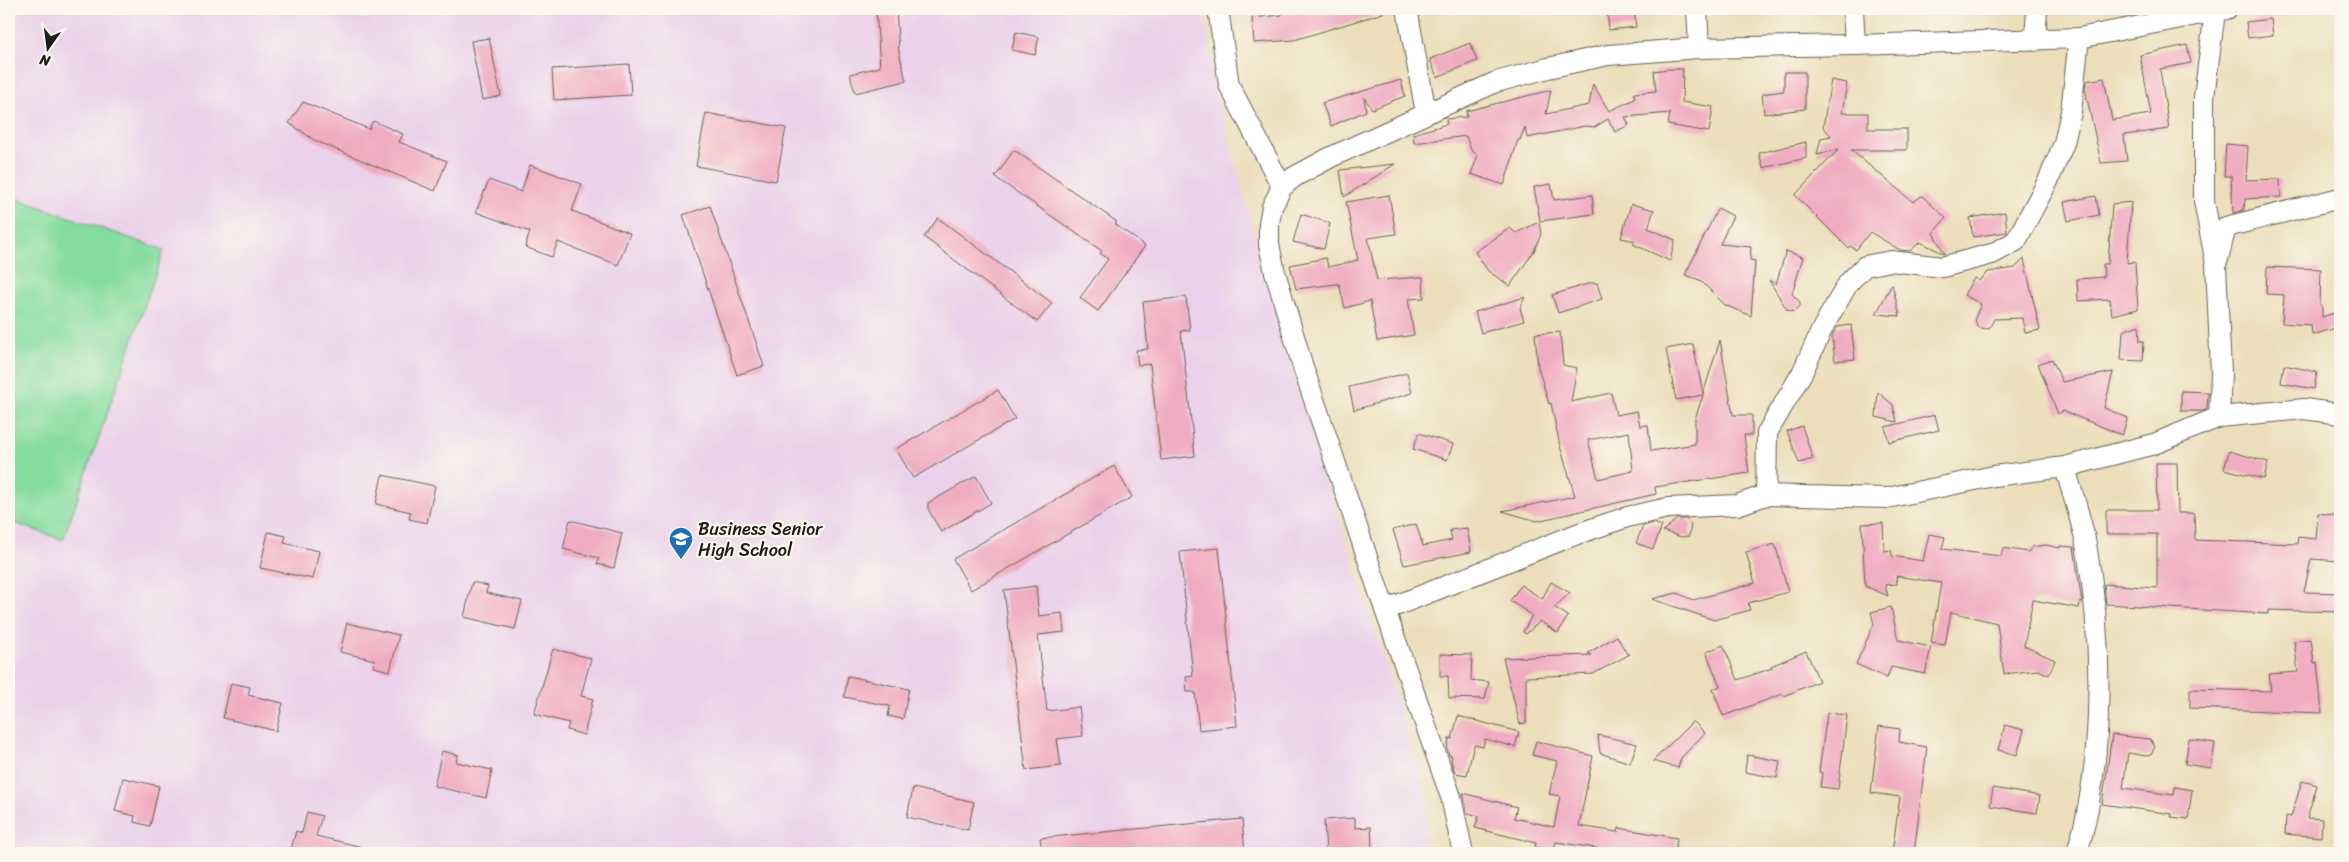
<svg xmlns="http://www.w3.org/2000/svg" width="2349" height="862" font-family="Sriracha,sans-serif">
<style>
.built{fill:#ebd1eb}
.green{fill:#85dc9f;stroke:#507c5e}
.building{fill:#f0adc2;fill-rule:evenodd}
.lines{fill:none;stroke-linecap:round;stroke-linejoin:round}
.street-casing{stroke:#656053;stroke-width:22}
.street{stroke:#fff;stroke-width:20}
.labels{text-anchor:middle;stroke-width:4.5;stroke-linejoin:round;paint-order:stroke}
.poi-label{font-size:18px;fill:#1c1c1c;stroke:#fbf7ec;text-anchor:start}
</style>
<rect width="100%" height="100%" fill="#fbf7ec"/>
<filter id="ink" filterUnits="userSpaceOnUse"><feTurbulence type="fractalNoise" baseFrequency=".02" numOctaves="2"/><feDisplacementMap in="SourceGraphic" scale="10" xChannelSelector="R" yChannelSelector="G"/><feConvolveMatrix kernelMatrix="1 2 1 2 8 2 1 2 1" color-interpolation-filters="sRGB"/></filter>
<filter id="wash" filterUnits="userSpaceOnUse"><feTurbulence type="fractalNoise" baseFrequency=".0096" numOctaves="4" result="noise"/><feDisplacementMap in="SourceGraphic" scale="20" xChannelSelector="R" yChannelSelector="G"/><feGaussianBlur stdDeviation="1.12" result="paint"/><feColorMatrix in="noise" values="0 0 0 0 0 0 0 0 0 0 0 0 0 0 0 0 0 1.4 0 .05"/><feComposite in="paint" operator="in"/></filter>
<g filter="url(#wash)">
<rect width="100%" height="100%" fill="#ecdeba"/>
<!-- built -->
<path class="built" d="M9,9H1204L1216,91L1279,325L1426,794V853H9Z"/>
<!-- green -->
<path class="green" d="M9,196L164,250L63,540L9,521Z"/>
<g id="blocks">
<!-- building -->
<path class="building" d="M876,9H896L899,52L906,81L855,93L850,74L880,67Z
M1281,9H1383V13L1294,40L1254,43L1252,18L1282,15Z
M1634,9L1636,27L1609,30L1607,10Z
M2271,19L2273,35L2248,38L2246,22Z
M1016,32L1039,37L1035,55L1012,50Z
M489,38L501,96L482,100L471,41Z
M1470,43L1477,61L1437,77L1430,59Z
M2187,45L2191,63L2160,69L2169,129L2124,135L2127,161L2101,163L2085,89L2086,81L2104,78L2112,120L2151,114L2140,55Z
M629,64L631,95L554,100L552,69Z
M1668,69H1683L1682,102L1713,107L1709,132L1668,125L1670,113L1625,117L1629,125L1615,132L1608,119L1595,127L1585,126L1527,138L1525,127L1520,140H1518L1504,185L1471,174L1478,155L1471,150L1466,136L1414,143L1413,134L1447,124L1446,119L1467,117L1466,111L1551,90L1546,114L1589,105L1593,84L1609,111L1635,99L1634,93L1656,91L1654,71Z
M1784,72H1805V109L1764,114L1762,94L1784,91Z
M1401,80L1405,96L1372,109L1364,97L1366,111L1331,126L1322,103Z
M1831,80L1847,83L1842,113H1868V129H1907V150H1851L1913,202L1922,196L1946,218L1933,233L1945,254L1920,242L1910,251L1900,250L1870,232L1856,250L1850,246L1848,248L1795,195L1839,149L1817,155L1821,138L1831,136L1823,127Z
M303,102L369,129L373,121L403,134L399,142L447,161L435,191L316,141L289,123Z
M706,113L786,128L776,181L696,166Z
M1806,142V158L1763,168L1759,153Z
M2226,144L2248,146L2246,180L2280,179L2281,197L2245,199L2244,210L2233,213L2231,176H2224Z
M1014,150L1117,222L1115,224L1145,246L1098,311L1080,298L1108,259L1100,253L1102,251L995,177Z
M1395,164L1344,197L1340,170Z
M530,165L582,184L572,211L630,233L618,265L558,242L552,257L525,247L530,232L476,212L489,180L521,192Z
M1551,184L1554,200L1592,195L1594,214L1540,221L1534,187Z
M1389,195L1396,234L1368,238L1377,280L1423,277L1424,298L1408,299L1414,335L1377,341L1370,301L1345,308L1339,284H1336L1296,289L1290,265L1326,258L1328,267L1358,260L1346,202Z
M2096,196L2099,215L2068,221L2064,202Z
M2131,202L2127,263L2135,262L2138,309L2112,315L2110,299L2078,301L2077,279L2104,277L2103,264H2108L2112,204Z
M1631,204L1654,210L1648,228L1675,240L1670,261L1633,244L1635,241L1621,238Z
M710,206L764,366L737,375L683,215Z
M1718,208L1733,216L1720,244L1751,247L1750,260L1755,261L1751,316L1725,305L1700,280L1685,275Z
M2005,212L2007,232L1973,237L1970,218Z
M1301,214L1330,223L1324,249L1293,242Z
M938,218L1052,303L1037,322L924,237Z
M1539,222L1541,234L1534,251L1510,286L1488,271L1475,252L1510,228L1516,233Z
M1786,251L1803,257L1792,294L1800,302V306L1794,312L1787,310L1769,280L1776,284Z
M2024,259L2040,330L2025,333L2022,318L1994,319L1990,327L1986,329L1977,327L1975,318L1981,304L1964,295L1974,278L1979,281L1988,272L2015,268Z
M2267,267L2321,269L2320,305H2322V317L2340,311V327L2312,335L2311,325L2282,323L2284,295L2266,294Z
M1591,283H1597L1602,299L1558,313L1552,295Z
M1892,284L1900,316L1876,314Z
M1186,297L1190,330L1181,331L1195,456L1161,460L1150,364L1138,365L1136,350L1148,349L1143,302Z
M1525,297L1520,308L1524,321L1481,333L1475,312Z
M1851,325L1855,359L1835,361L1832,336L1837,327Z
M2139,325L2140,341H2144L2143,361L2121,360L2123,331Z
M1560,332L1563,365L1577,368L1571,402L1611,393L1616,415L1637,411L1640,426L1648,425L1651,451L1695,444V419L1703,395L1676,400L1666,349L1693,344L1703,394L1720,340L1733,415H1752V435H1744L1749,473L1655,487L1656,494L1537,521L1502,511L1575,496L1560,446L1551,403L1549,404L1538,367L1535,334ZM1629,432L1633,471L1598,479L1588,440Z
M2052,359L2062,382L2113,372L2104,408L2128,418L2122,435L2063,411L2058,414L2038,364Z
M2284,365L2317,372L2314,389L2281,383Z
M1407,373L1412,393L1354,410L1349,387Z
M998,390L1015,419L913,478L896,449Z
M2181,391L2208,392L2207,409L2203,411H2181Z
M1878,392L1893,405L1897,422L1876,417Z
M1935,415L1939,430L1889,442L1885,427Z
M1802,426L1813,459L1799,463L1787,431Z
M1419,433L1453,444L1447,460L1413,449Z
M2229,451L2268,462L2264,479L2224,469Z
M2156,463H2177L2178,513H2194L2195,540L2297,544L2298,537L2316,539L2318,513L2340,516V561L2311,559L2304,592L2340,593V612L2268,610V614L2106,604L2104,584L2157,588V534H2106V510H2157Z
M1114,466L1132,497L971,590L953,559Z
M382,475L435,486L427,523L409,519L411,512L376,504Z
M976,476L991,503L941,532L928,509V503Z
M1677,519H1686L1691,524L1689,536L1681,537L1663,531Z
M570,520L622,533L614,568L597,564L599,558L563,549Z
M1654,523L1662,526L1653,549L1636,543L1643,526Z
M1883,523L1884,551L1891,550L1892,556L1923,561L1929,534L1945,537L1942,549L2001,556L2003,548L2028,552L2032,547L2046,545L2060,548V546L2074,547L2082,603L2080,602L2079,608L2033,600L2024,646L2055,660L2049,675L2038,670L2004,674L1997,623L1951,612L1945,645L1931,643L1941,583L1896,576L1897,584L1885,585L1888,596L1865,586L1862,524Z
M1416,524L1423,546L1452,540L1450,530L1467,528L1471,552L1404,565L1393,530Z
M268,532L286,536L284,543L319,551L313,579L260,568Z
M1775,544L1788,592L1748,603L1750,610L1714,620L1652,599L1677,593L1693,600L1755,583L1746,552Z
M1219,548L1237,726L1199,730L1195,692H1187L1186,677L1193,676L1180,552Z
M472,582L488,586L486,593L522,601L515,629L464,617Z
M1551,582L1570,593L1554,607L1568,616L1558,633L1540,621L1526,634L1523,632L1532,615L1510,601L1521,585L1542,599Z
M1036,586L1039,616L1062,613L1064,632L1038,635L1047,711L1079,707L1083,736L1057,739L1061,766L1026,770L1004,590Z
M1891,607L1898,640L1931,647L1925,674L1891,667L1887,678L1856,664L1874,624L1871,612Z
M347,623L399,635L390,671L373,667L375,660L340,652Z
M1617,636L1627,654H1630L1593,674L1526,677V723L1520,724L1503,658L1592,655L1588,653Z
M2311,639L2314,663L2317,662L2322,713L2190,708V689L2271,691L2269,674L2298,672L2294,641Z
M1723,645L1738,680L1772,668L1771,666L1806,651L1819,681L1784,696L1783,694L1723,716L1713,689L1720,686L1706,652Z
M553,649L591,658L581,696L593,699L584,735L567,730L569,723L534,714Z
M1440,654L1472,655L1471,680L1489,682L1485,699L1449,698L1448,676H1440Z
M848,676L909,689L903,719L888,716L890,706L844,697Z
M231,683L250,687L248,695L283,703L276,731L223,718Z
M1827,713L1847,715L1838,789L1820,787L1822,773L1819,772Z
M1458,716L1519,732L1515,747L1485,739L1483,747L1474,745L1467,775L1455,773L1451,761L1452,756L1449,755L1447,749L1449,738L1452,739Z
M1693,721L1705,733L1681,758L1678,768L1653,761Z
M2005,725L2024,730L2017,755L1998,750Z
M1879,726L1900,729L1899,742L1927,747L1914,853H1892L1900,797L1871,793Z
M1598,735L1637,744L1630,763L1600,753Z
M2112,735L2150,739L2155,747L2151,755L2146,756L2128,753L2123,788L2174,795L2175,787L2192,790L2188,819L2171,817L2172,814L2102,804Z
M2189,739L2215,743L2211,768L2185,764Z
M1536,741L1593,756L1579,826L1618,832L1619,828L1677,838L1675,853L1643,851L1642,853H1628L1556,842L1554,851L1535,847L1536,843L1475,828L1479,816L1467,813L1463,793L1517,807L1514,818L1554,827L1560,796L1549,794L1557,761L1532,755Z
M442,751L458,755L456,762L492,770L486,798L434,786Z
M1747,755L1780,761L1777,778L1745,772Z
M123,778L159,786L150,826L134,822L135,816L115,811Z
M2302,781L2317,785L2307,818L2322,819L2321,837L2285,834L2286,816L2291,817Z
M913,788L974,802L968,830L907,817Z
M1993,788L2040,796L2037,813L1990,806Z
M307,812L322,816L316,836L362,847L361,853H290L296,831L302,833Z
M1355,818V828L1371,827L1372,849L1357,850V853H1326L1324,820Z
M1242,819L1245,853H1042L1040,838Z"/>
</g>
</g>
<g filter="url(#ink)">
<use href="#blocks" fill-opacity="0" stroke="#656053" stroke-width="1"/>
<g class="lines">
<defs>
<path id="street" d="M1218,9L1229,85L1282,187
M1407,9L1426,113
M1697,9L1699,48
M1853,9L1855,45
M2215,12L2204,97V201L2216,264L2221,373L2219,417
M2035,41L2037,9
M2218,259L2226,227L2340,198
M2065,467C2072,493 2081,518 2086,544C2103,637 2105,762 2077,853
M1766,495L1767,433L1802,373L1824,325L1849,282L1865,266L1891,261L1942,267L1992,254L2016,241L2049,179L2064,143L2071,112L2079,38
M1385,610L1577,534L1627,517L1668,508L1737,505L1766,495L1887,498L1994,476L2065,467L2154,444L2219,417L2304,409L2340,414
M1463,853L1451,797L1385,610L1303,367L1275,272L1269,245V223L1272,207L1282,187L1294,177L1331,157L1496,82L1548,68L1608,55L1699,48L1855,45L2079,38L2227,9"/>
</defs>
<!-- street casing -->
<use href="#street" class="street-casing"/>
<!-- street -->
<use href="#street" class="street"/>
</g>
</g>
<!-- icons -->
<defs>
<symbol id="school-pin" viewBox="-11 -11 22 30"><path d="M0 17L-7.5 6A9.5 9.5 0 1 1 7.5 6Z" fill="#1f6fb2" stroke="#fbf7ec"/><path d="M0-5L7-2L0 1L-7-2ZM-4 1L0 2.5L4 1V4Q0 6-4 4Z" fill="#fff"/></symbol>
</defs>
<g fill-rule="evenodd">
<use href="#school-pin" x="667" y="525" width="28" height="38"/>
</g>
<g class="labels">
<!-- poi labels -->
<g class="poi-label">
<text x="698" y="535">Business Senior<tspan x="698" dy="21">High School</tspan></text>
</g>
</g>
<!-- margin -->
<rect width="2349" height="862" fill="none" stroke="#fbf7ec" stroke-width="30"/>
<!-- north arrow -->
<g transform="translate(48 48) rotate(194)" stroke="#fbf7ec" stroke-width="4" paint-order="stroke">
<path d="M0-4L9 19L0 12L-9 19Z" fill="#1c1c1c"/>
<text y="-8" font-size="14" font-weight="bold" text-anchor="middle" fill="#1c1c1c">N</text>
</g>
</svg>
